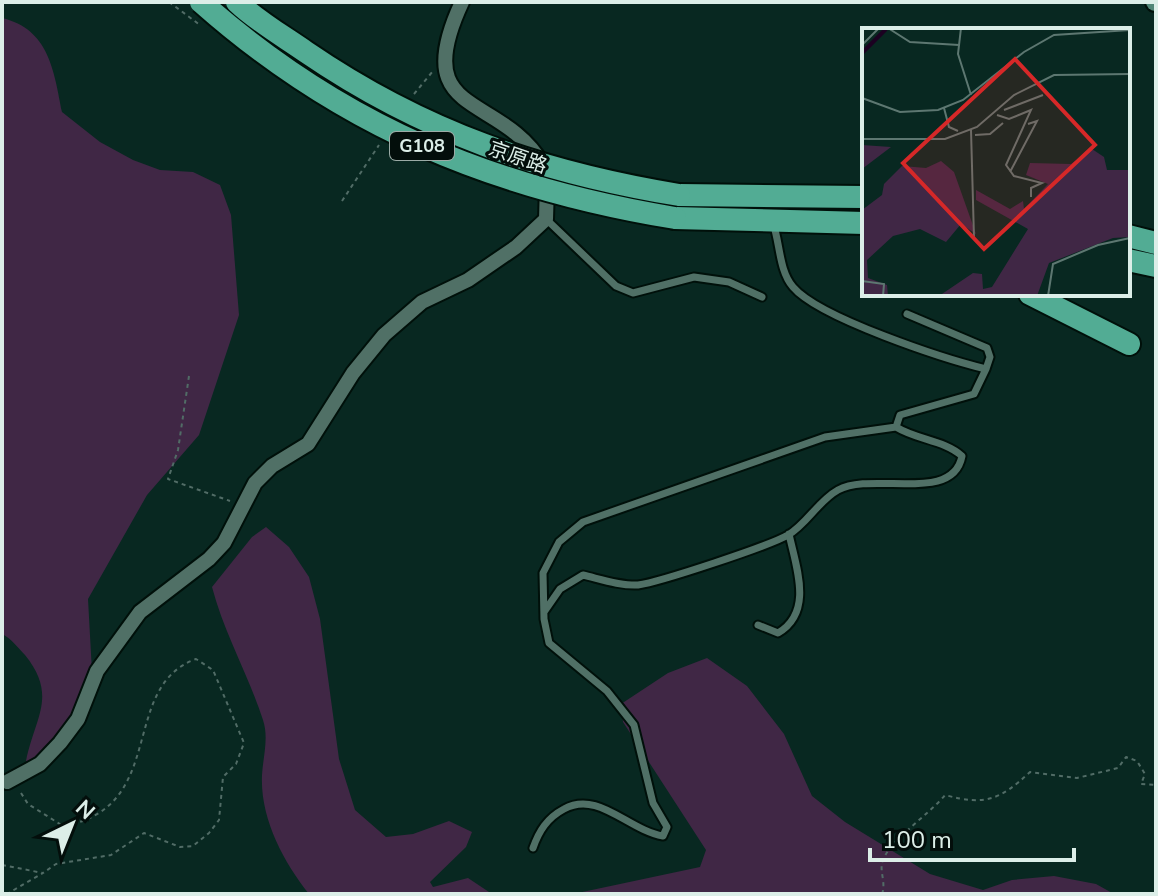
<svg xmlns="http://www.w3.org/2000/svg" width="1158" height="896" font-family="'Nunito Sans','Noto Sans SC',sans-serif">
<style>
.green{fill:#402745}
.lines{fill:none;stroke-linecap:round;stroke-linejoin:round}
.service-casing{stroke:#00100a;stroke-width:11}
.minor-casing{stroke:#00100a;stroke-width:18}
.secondary-casing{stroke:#00100a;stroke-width:22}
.trunk-casing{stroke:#00100a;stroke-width:26}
.path{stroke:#516c66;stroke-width:2;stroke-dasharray:4 4;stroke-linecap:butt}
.service{stroke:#507066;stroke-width:7}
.minor{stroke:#507066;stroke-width:14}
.secondary{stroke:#518677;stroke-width:18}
.trunk{stroke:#52ac94;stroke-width:22}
.trunk-bridge-casing{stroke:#00100a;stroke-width:26;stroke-linecap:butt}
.trunk-bridge{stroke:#52ac94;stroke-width:22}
.labels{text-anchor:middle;stroke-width:6;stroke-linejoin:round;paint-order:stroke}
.shield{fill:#030e0b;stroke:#9baba6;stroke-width:2}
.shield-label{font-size:18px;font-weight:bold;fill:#dceee8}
.street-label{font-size:20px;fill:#dceee8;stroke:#030e0b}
.inset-river{fill:none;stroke:#1b0121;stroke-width:4}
.inset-road{fill:none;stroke:#5d7771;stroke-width:2}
.view{fill:#d62828;fill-opacity:0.15;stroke:#d62828;stroke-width:4}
.inset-edge{fill:none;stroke:#dceee8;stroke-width:4}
</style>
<rect width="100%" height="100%" fill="#082821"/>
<!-- green -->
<path class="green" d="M2,18C49,29 54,71 62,112L100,142L133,160L160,170L193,172L220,185L231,215L239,315L199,435L147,495L88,599L92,672L81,729L52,763L38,771L26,761C35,717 58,696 25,655C17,647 12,639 2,634Z
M266,527L289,547L309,577L320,619L339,759L355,810L386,837L413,834L449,821L472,832L466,847L430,882L433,887L468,878L492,894H309C283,861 260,818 262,775C263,757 269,738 263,720C248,674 224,633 212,587L252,537Z
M707,658L747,686L784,734L812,796L845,822L930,874L983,890L1012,880L1054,876L1096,884L1114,894H573L700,867L706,850L623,722L621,704L668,673Z"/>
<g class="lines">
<defs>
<path id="service" d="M546,219L616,286L633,293L694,277L729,282L762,297
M907,314L987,348L990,357L986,369
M544,612L560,589L583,575C600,579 620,586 638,585C660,582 769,546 788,535C807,524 818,501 838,490C873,471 953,504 962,456C944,440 917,440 896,427
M758,625L778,633C814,612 796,567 789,534
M533,848C539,831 547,818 564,809C598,790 628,830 663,836L667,827L653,803L634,725L607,691L549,643L544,619L543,573L559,542L583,522L825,437L896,427L900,415L974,394L986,369C945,359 819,318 793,287C779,271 780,243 773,223"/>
<path id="minor" d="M462,2C407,120 500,91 543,165
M7,782L40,764L60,743L78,719L97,671L140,612L209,559L224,543L255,483L272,466L308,444L353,373L384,335L422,302L468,280L516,247L546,219L547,185"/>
<path id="secondary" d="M1155,2H1156"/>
<path id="trunk" d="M679,195L864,197
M675,218L864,223
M1128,236L1156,243
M1128,260L1156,266
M1030,294L1129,344"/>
</defs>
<!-- service casing -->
<use href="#service" class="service-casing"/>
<!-- minor casing -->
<use href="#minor" class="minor-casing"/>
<!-- secondary casing -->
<use href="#secondary" class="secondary-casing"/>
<!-- trunk casing -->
<use href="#trunk" class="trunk-casing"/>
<!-- path -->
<path class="path" d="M169,2L200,25
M414,94L433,71
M342,201L379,145
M189,376L178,450L168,479L230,501
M21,793L28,804L63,826C169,808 118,687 196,659L213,670L244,743L236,764L223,777L219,820L209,833L193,846L180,847L144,833L111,855L56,864L43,873
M2,865L43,873L7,894
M882,894C886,883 880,873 882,863C887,842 929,815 945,795C985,806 1000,800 1030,772L1077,778L1118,768L1126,757L1137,761L1145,774L1141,784L1156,785"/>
<!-- service -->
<use href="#service" class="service"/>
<!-- minor -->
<use href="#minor" class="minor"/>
<!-- secondary -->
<use href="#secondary" class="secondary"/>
<!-- trunk -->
<use href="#trunk" class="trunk"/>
<defs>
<path id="trunk-bridge" d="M201,2C341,126 492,188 675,218
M237,2C257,21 283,36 306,52C423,132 540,172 679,195"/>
</defs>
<!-- trunk-bridge casing -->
<use href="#trunk-bridge" class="trunk-bridge-casing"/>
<!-- trunk-bridge -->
<use href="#trunk-bridge" class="trunk-bridge"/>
</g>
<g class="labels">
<!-- shield labels -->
<rect class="shield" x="390" y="132" width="64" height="28" rx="6"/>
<g class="shield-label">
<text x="422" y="152">G108</text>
</g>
<!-- street labels -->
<g class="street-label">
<text transform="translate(518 157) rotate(19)" y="7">京原路</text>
</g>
</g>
<!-- overview -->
<g transform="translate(862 28)">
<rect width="268" height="268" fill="#082821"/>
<path d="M0,117L29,119L0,141ZM230,121L242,129L245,142H268V209L251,210L187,235L175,268H77L111,245L120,246L121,261L130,259L166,201L114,172V162L148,181L161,173L162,181L186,156L164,147L168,135L209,136ZM79,133L92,144L114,206L99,196L84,214L58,201L31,208L5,232L6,250L25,257L26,268H0V182L20,167L22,156L40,138L64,140Z" fill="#402745"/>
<path class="inset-river" d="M0,25L24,1"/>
<path class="inset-road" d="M26,0L48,14L97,17M99,0L96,26L109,67M0,17L17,0M0,70L38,84L76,82L101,72L162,24L192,7L268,2M82,80L87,99L96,103M142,82L181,67M135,87L147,91L169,82L144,137L152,148L180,155L169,160V169M109,102L112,210M113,107L128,106L141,95M0,111H83L115,99L152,67L192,47L268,46M148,144L175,93L166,96M0,253L22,256L21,268M186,268L191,236L236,217L268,210"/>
<path class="view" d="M153,31L233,117L122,221L41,135Z"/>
<rect width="268" height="268" class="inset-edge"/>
</g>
<!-- border -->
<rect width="1158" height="896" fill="none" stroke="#dceee8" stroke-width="8"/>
<!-- north arrow -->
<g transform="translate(72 824) rotate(43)" stroke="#030e0b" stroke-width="6" paint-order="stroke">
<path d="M0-6L14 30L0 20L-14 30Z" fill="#dceee8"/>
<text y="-12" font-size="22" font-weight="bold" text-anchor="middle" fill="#dceee8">N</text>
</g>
<!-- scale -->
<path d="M870 848v12h204v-12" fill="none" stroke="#dceee8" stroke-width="4"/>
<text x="882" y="848" font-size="24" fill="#dceee8" stroke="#030e0b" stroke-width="6" paint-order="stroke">100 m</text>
</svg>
